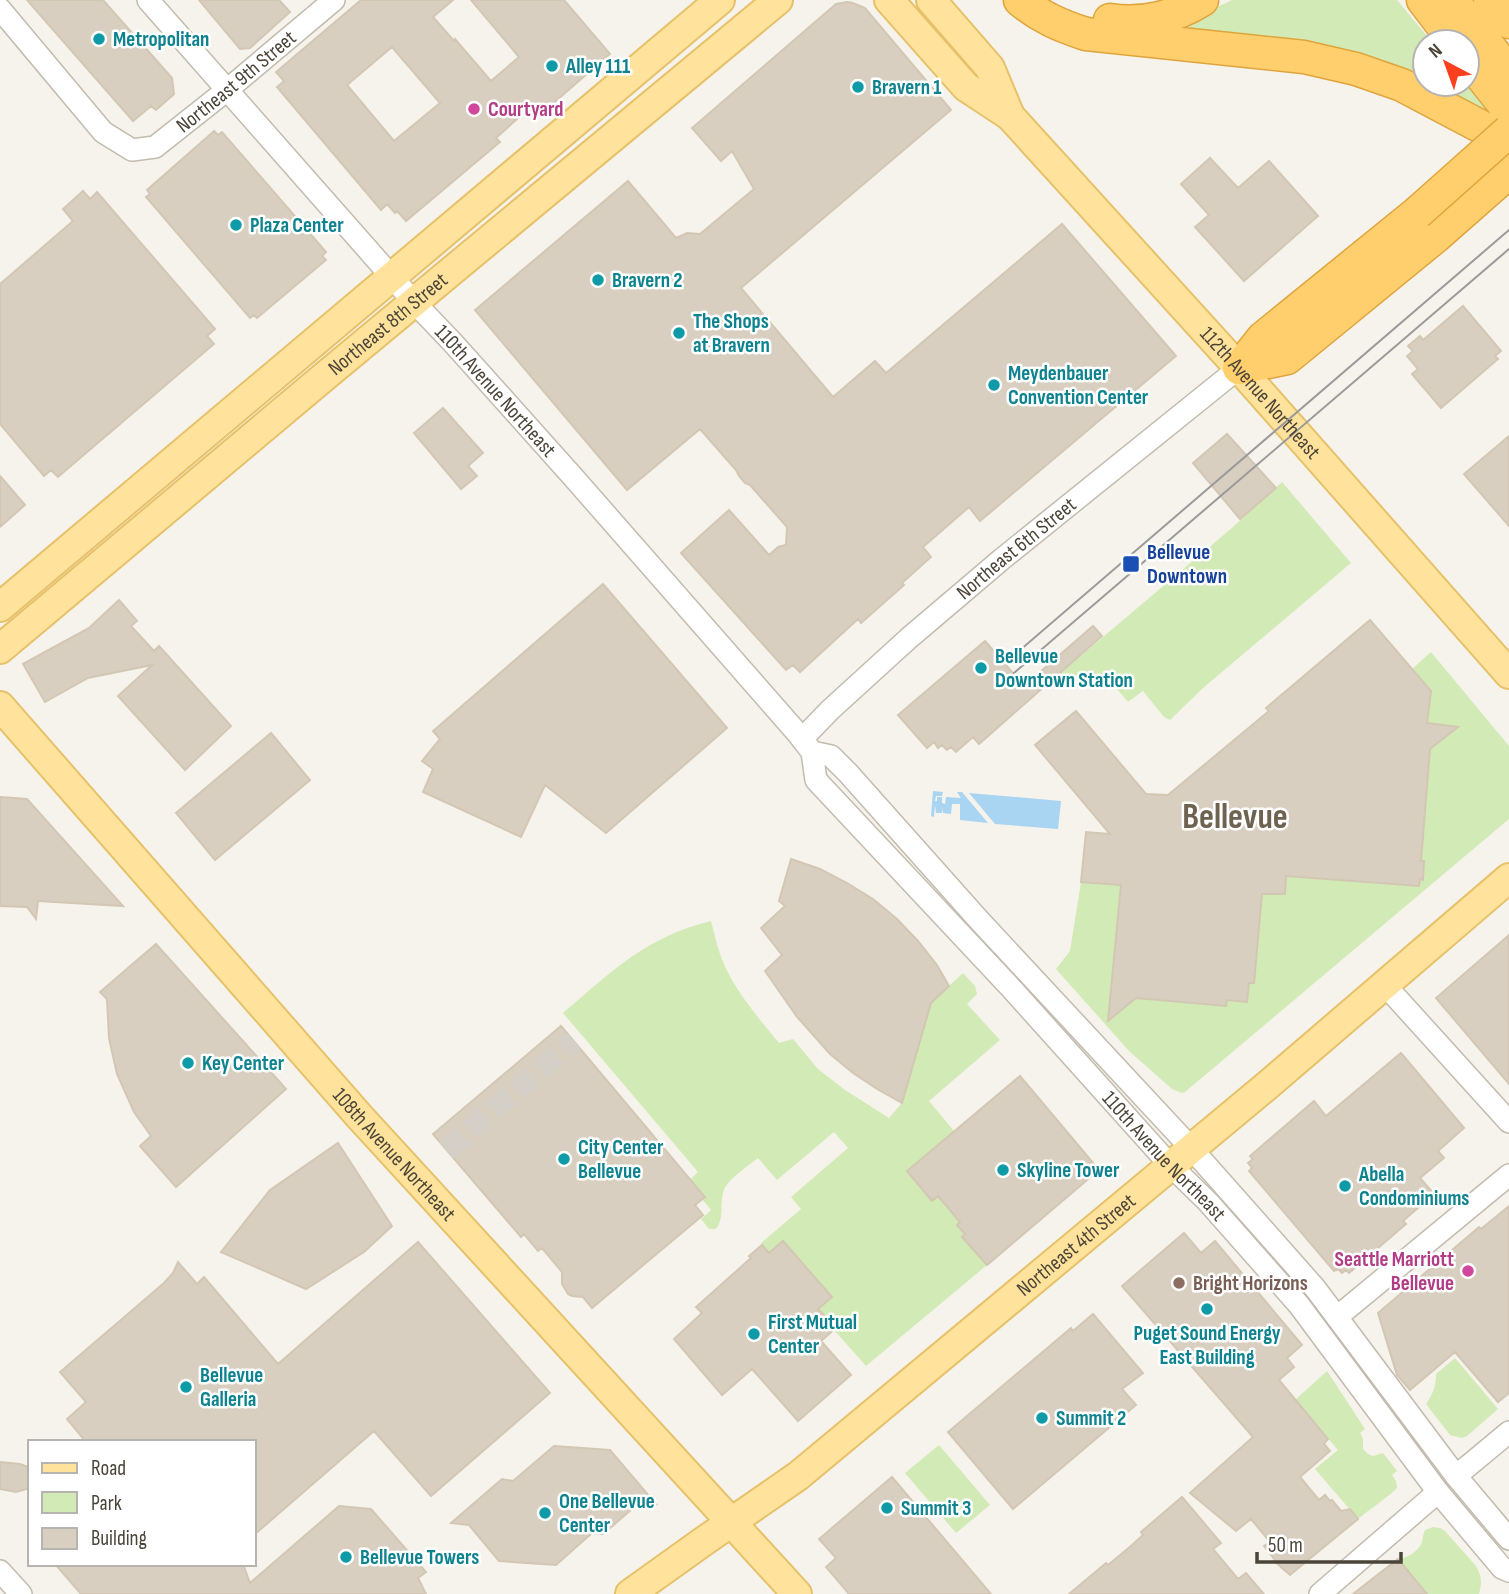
<svg xmlns="http://www.w3.org/2000/svg" width="1509" height="1594" font-family="'Sofia Sans Condensed',sans-serif">
<style>
.green{fill:#d2eab5}
.water{fill:#a9d4f2}
.building{fill:#d8cfc1;stroke:#d3c7b4;stroke-width:2;fill-rule:evenodd}
.lines{fill:none;stroke-linecap:round;stroke-linejoin:round}
.minor-tunnel{stroke:#d4d0c8;stroke-width:21;stroke-dasharray:21 10;stroke-linecap:butt}
.minor-casing{stroke:#c2bbae;stroke-width:24}
.major-casing{stroke:#e6c16a;stroke-width:32}
.highway-casing{stroke:#e0a43c;stroke-width:35}
.minor{stroke:#fff;stroke-width:21}
.major{stroke:#ffe39c;stroke-width:28}
.highway{stroke:#ffcf6e;stroke-width:32}
.tram{stroke:#9a9a9a;stroke-width:2}
.highway-bridge-casing{stroke:#e0a43c;stroke-width:35;stroke-linecap:butt}
.highway-bridge{stroke:#ffcf6e;stroke-width:32}
.culture-dot{fill:#0f9aa8;stroke:#fff;stroke-width:2.5}
.hotel-dot{fill:#d1479c;stroke:#fff;stroke-width:2.5}
.transit-dot{fill:#1a4fb4;stroke:#fff;stroke-width:2.5}
.education-dot{fill:#8d6e63;stroke:#fff;stroke-width:2.5}
.labels{text-anchor:middle;stroke-width:5;stroke-linejoin:round;paint-order:stroke}
.culture-label{font-size:21px;font-weight:bold;fill:#0d838f;stroke:#fff;text-anchor:start}
.street-label{font-size:21px;fill:#4b4439;stroke:#fff}
.hotel-label{font-size:21px;font-weight:bold;fill:#b23c85;stroke:#fff;text-anchor:start}
.transit-label{font-size:21px;font-weight:bold;fill:#164399;stroke:#fff;text-anchor:start}
.education-label{font-size:21px;font-weight:bold;fill:#785e54;stroke:#fff;text-anchor:start}
.town-label{font-size:35px;font-weight:bold;fill:#6e6250;stroke:#fff}
</style>
<rect width="100%" height="100%" fill="#f6f3ec"/>
<!-- green -->
<path class="green" d="M1232,0H1397L1432,42H1425V84L1467,83L1491,111L1477,113L1370,56L1298,39L1190,33L1188,18L1211,10Z
M1282,482L1351,563L1203,688L1170,720L1164,717L1143,691L1128,702C1122,695 1116,687 1109,681C1092,667 1071,676 1055,686L1051,681L1233,527Z
M1431,652L1509,746V819L1185,1092L1182,1093L1172,1089L1129,1051L1056,969L1070,951L1081,882L1096,883L1097,875L1122,876L1109,1020L1136,998L1226,1005L1227,1000L1247,1002L1249,983L1254,982L1262,894H1285L1286,880L1280,879V876L1419,886L1420,879L1422,880L1421,861L1430,749L1457,727L1427,723L1431,691L1412,669Z
M711,921C714,932 716,943 720,954C732,988 757,1016 779,1043L793,1039L818,1069L845,1090L889,1118L902,1103L931,1003L963,973L975,986L977,994L967,1004L1000,1040L929,1101L954,1131L907,1171L932,1201L938,1196L960,1222L957,1225L965,1234L962,1237L987,1265L866,1366L834,1330L836,1327L818,1309L832,1296L783,1241L769,1253L761,1243L801,1209L791,1197L848,1148L834,1132L777,1180L758,1158C748,1166 728,1179 724,1190C719,1203 725,1218 716,1229H709L701,1219L711,1210L702,1199L705,1197L691,1179L698,1172L563,1013C612,971 646,937 711,921Z
M1455,1358L1498,1409L1467,1436L1462,1438L1450,1435L1426,1404C1433,1394 1436,1386 1436,1374Z
M1327,1371L1365,1429L1360,1433L1363,1439V1449L1368,1454L1373,1456L1383,1453L1397,1471L1392,1475L1396,1481L1397,1488C1387,1498 1370,1509 1358,1519L1315,1469L1338,1450L1295,1400Z
M939,1445L990,1505L956,1533L905,1473Z
M1433,1527L1440,1528L1445,1531L1476,1566C1482,1576 1482,1583 1479,1594H1427L1398,1559C1406,1559 1419,1551 1422,1542C1423,1538 1423,1534 1425,1530Z"/>
<!-- water -->
<path class="water" d="M933,791L943,792L942,796H936L935,801H937V797H942V803L945,804L946,797L961,798L957,792H962L988,823L960,820V804H952L951,814L943,813V807L942,813H936L935,805L934,817L931,816Z
M969,793L1061,801L1058,829L995,824Z"/>
<!-- building -->
<path class="building" d="M27,0H103L172,78L174,94L156,110L151,106L133,121Z
M199,0H279L290,12L250,48L240,49Z
M361,0H453L433,17L454,41L455,39L491,81L519,57L471,0H564L610,54L535,119L527,110L496,138L500,142L406,221L397,211L395,213L387,204L381,210L277,87L284,81L276,72ZM392,47L440,103L394,141L347,85Z
M847,2L853,3L865,8L951,110L741,288L833,397L875,361L886,373L1062,224L1176,356L980,521L969,507L923,547L931,557L902,583L904,585L861,623L858,619L800,672L793,665L786,670L681,553L729,510L769,555L778,547L786,545L787,527L750,485L745,483L739,476L736,470L700,429L627,490L475,310L628,181L676,238L687,233L700,234L754,189L732,151L721,161L692,128L836,4Z
M214,131L218,135L222,132L326,252L322,256L326,260L257,318L254,315L250,318L146,197L150,194L147,190Z
M1210,158L1238,188L1269,161L1318,216L1244,281L1195,227L1209,215L1181,184Z
M83,191L90,199L97,192L215,329L207,336L214,344L58,477L51,470L44,476L0,424V284L73,221L63,209Z
M1463,306L1501,351L1495,356L1498,359L1441,408L1412,374L1418,369L1407,356L1413,351L1408,346L1420,336L1423,340Z
M443,408L483,453L468,466L477,476L461,489L414,433Z
M1227,434L1276,488L1240,519L1193,463Z
M1509,436V526L1464,474Z
M0,476L25,505L0,527Z
M603,584L727,728L606,833L545,785L521,837L423,792L433,769L422,761L440,739L433,731Z
M119,600L137,621L131,626L154,651L159,646L231,726L185,770L118,696L152,665L88,678L45,702L23,664L89,628Z
M1370,620L1431,691L1427,723L1458,727L1430,749L1421,861H1424L1423,880L1420,879L1419,886L1286,876L1285,894H1262L1254,983H1249L1247,1002L1227,1000L1226,1006L1136,998L1108,1021L1121,885L1081,882L1086,832L1110,834L1035,745L1076,711L1146,794L1168,795L1269,711L1266,708Z
M1093,626L1102,636L979,744L973,737L956,752L951,747L947,750L942,745L938,748L934,742L927,748L898,715L985,641L1024,686Z
M271,733L310,780L215,860L176,813Z
M0,797L27,799L123,906L38,901L36,919L27,907L0,906Z
M791,859L820,869L847,883L873,899L897,919L918,941L937,965L949,986L931,1003L902,1103L877,1089L853,1073L830,1054L797,1017L765,971L782,955L761,928L785,906L779,901Z
M1509,935V1084L1436,998Z
M156,944L286,1089L176,1187L140,1146L151,1136L134,1112L117,1074L109,1038L107,999L100,992Z
M561,1026L705,1197L695,1205L703,1215L592,1308L583,1297L572,1296L568,1294L562,1284V1272L542,1248L538,1251L524,1234L521,1237L433,1134Z
M1401,1053L1464,1128L1438,1151L1444,1158L1420,1178L1434,1194L1403,1221L1406,1224L1349,1273L1346,1270L1342,1273L1338,1269L1334,1271L1249,1171L1252,1168L1248,1163L1253,1159L1250,1156L1314,1101L1326,1116Z
M1020,1076L1099,1170L987,1265L962,1237L965,1234L957,1225L960,1222L938,1196L932,1201L907,1171Z
M338,1143L392,1226L364,1252L306,1289L221,1252L270,1190Z
M1509,1206V1393L1498,1402L1455,1352L1410,1390L1397,1375L1378,1313L1479,1227L1481,1229Z
M1184,1233L1201,1253L1215,1241L1302,1345L1287,1358L1294,1367L1279,1380L1328,1439L1324,1444L1330,1451L1300,1477L1319,1500L1325,1495L1330,1501L1332,1500L1341,1511L1350,1509L1358,1519L1290,1575L1274,1561L1275,1560L1264,1546L1270,1542L1251,1519L1236,1531L1190,1493L1253,1437L1122,1286Z
M783,1241L832,1297L818,1309L836,1328L821,1341L851,1375L798,1421L752,1369L722,1395L674,1339L702,1313L696,1307L751,1258L749,1256L762,1245L769,1253Z
M418,1242L550,1393L431,1496L374,1431L254,1535V1442H86L67,1419L86,1402L60,1372L164,1283L173,1273L178,1262L197,1284L204,1277L278,1364Z
M1093,1314L1143,1373L1122,1389L1136,1405L1013,1509L948,1432L1071,1328L1073,1331Z
M554,1446L610,1450L656,1504L639,1503L603,1534L592,1533L556,1565L499,1561L469,1525L451,1523L502,1479L513,1481Z
M0,1462L20,1464L28,1467L30,1488L16,1492L0,1489Z
M892,1477L991,1594H849L833,1575L826,1567L836,1558L819,1539Z
M1182,1497L1221,1543L1213,1549L1238,1579L1246,1573L1264,1594H1069L1106,1563L1108,1565L1131,1546L1143,1535L1141,1532Z
M339,1506L371,1509L426,1572L418,1578L426,1594H81L55,1564H243L250,1583Z
M1398,1559L1427,1594H1353Z"/>
<g class="lines">
<!-- minor-tunnel -->
<path class="minor-tunnel" d="M446,1150L574,1041"/>
<defs>
<g id="minor">
<path id="s1" d="M148,0L414,302L454,344L574,478L799,735L812,752L816,780L1011,988L1170,1165L1208,1202L1299,1305L1438,1492L1502,1568L1509,1571"/>
<path id="s2" d="M0,9L103,132L132,150L155,147L227,90L334,0"/>
<path id="s3" d="M802,739L830,710L909,638L1002,559L1239,368"/>
<path d="M812,752L831,756L848,773L978,919L1191,1148L1315,1288L1456,1476L1509,1539"/>
<path d="M1385,985L1509,1122"/>
<path d="M1337,1317L1509,1175"/>
<path d="M1456,1476L1509,1432"/>
<path d="M0,1571L21,1594"/>
<path d="M1320,1594L1438,1492"/>
</g>
<g id="major">
<path id="s4" d="M889,0L966,87L1010,116L1239,368L1509,674"/>
<path d="M931,0L990,68L1010,116"/>
<path d="M0,607L720,0"/>
<path id="s5" d="M0,649L325,376L778,0"/>
<path id="s6" d="M0,706L359,1116L797,1594"/>
<path id="s7" d="M630,1594L704,1541L798,1476L1269,1084L1509,878"/>
</g>
<path id="highway" d="M1020,0C1040,17 1061,26 1086,34L1304,57L1356,69L1402,85L1493,133L1509,145
M1423,0L1455,42
M1452,0L1509,72
M1490,0L1509,22
M1110,20C1142,25 1175,17 1202,0
M1467,58L1509,111
M1239,368L1287,358L1435,237L1509,172
M1239,368L1263,338L1417,213"/>
</defs>
<!-- minor casing -->
<use href="#minor" class="minor-casing"/>
<!-- major casing -->
<use href="#major" class="major-casing"/>
<!-- highway casing -->
<use href="#highway" class="highway-casing"/>
<!-- minor -->
<use href="#minor" class="minor"/>
<!-- major -->
<use href="#major" class="major"/>
<!-- highway -->
<use href="#highway" class="highway"/>
<!-- tram -->
<path class="tram" d="M1005,663L1509,230
M1014,673L1509,249"/>
<defs>
<path id="highway-bridge" d="M1417,213L1509,131"/>
</defs>
<!-- highway-bridge casing -->
<use href="#highway-bridge" class="highway-bridge-casing"/>
<!-- highway-bridge -->
<use href="#highway-bridge" class="highway-bridge"/>
</g>
<!-- markers -->
<g class="culture-dot">
<circle cx="99" cy="39" r="7"/>
<circle cx="552" cy="66" r="7"/>
<circle cx="858" cy="87" r="7"/>
<circle cx="236" cy="225" r="7"/>
<circle cx="598" cy="280" r="7"/>
<circle cx="679" cy="333" r="7"/>
<circle cx="994" cy="385" r="7"/>
<circle cx="981" cy="668" r="7"/>
<circle cx="188" cy="1063" r="7"/>
<circle cx="564" cy="1159" r="7"/>
<circle cx="1003" cy="1170" r="7"/>
<circle cx="1345" cy="1186" r="7"/>
<circle cx="1207" cy="1309" r="7"/>
<circle cx="754" cy="1334" r="7"/>
<circle cx="186" cy="1387" r="7"/>
<circle cx="1042" cy="1418" r="7"/>
<circle cx="887" cy="1508" r="7"/>
<circle cx="545" cy="1513" r="7"/>
<circle cx="346" cy="1557" r="7"/>
</g>
<g class="hotel-dot">
<circle cx="474" cy="109" r="7"/>
<circle cx="1468" cy="1271" r="7"/>
</g>
<rect class="transit-dot" x="1122" y="555" width="18" height="18" rx="3.5"/>
<circle class="education-dot" cx="1179" cy="1283" r="7"/>
<g class="labels">
<!-- culture labels -->
<g class="culture-label">
<text x="113" y="46">Metropolitan</text>
<text x="566" y="73">Alley 111</text>
<text x="872" y="94">Bravern 1</text>
<text x="250" y="232">Plaza Center</text>
<text x="612" y="287">Bravern 2</text>
<text x="693" y="328">The Shops<tspan x="693" dy="24">at Bravern</tspan></text>
<text x="1008" y="380">Meydenbauer<tspan x="1008" dy="24">Convention Center</tspan></text>
<text x="995" y="663">Bellevue<tspan x="995" dy="24">Downtown Station</tspan></text>
<text x="202" y="1070">Key Center</text>
<text x="578" y="1154">City Center<tspan x="578" dy="24">Bellevue</tspan></text>
<text x="1017" y="1177">Skyline Tower</text>
<text x="1359" y="1181">Abella<tspan x="1359" dy="24">Condominiums</tspan></text>
<text x="768" y="1329">First Mutual<tspan x="768" dy="24">Center</tspan></text>
<text x="1207" y="1340" text-anchor="middle">Puget Sound Energy<tspan x="1207" dy="24">East Building</tspan></text>
<text x="200" y="1382">Bellevue<tspan x="200" dy="24">Galleria</tspan></text>
<text x="1056" y="1425">Summit 2</text>
<text x="559" y="1508">One Bellevue<tspan x="559" dy="24">Center</tspan></text>
<text x="901" y="1515">Summit 3</text>
<text x="360" y="1564">Bellevue Towers</text>
</g>
<!-- street labels -->
<g class="street-label">
<text dy="7" stroke="none"><textPath href="#s2" startOffset="322">Northeast 9th Street</textPath></text>
<text dy="7" stroke="none"><textPath href="#s5" startOffset="506">Northeast 8th Street</textPath></text>
<text dy="7" stroke="none"><textPath href="#s1" startOffset="523">110th Avenue Northeast</textPath></text>
<text dy="7" stroke="none"><textPath href="#s4" startOffset="542">112th Avenue Northeast</textPath></text>
<text dy="7" stroke="none"><textPath href="#s3" startOffset="287">Northeast 6th Street</textPath></text>
<text dy="7" stroke="none"><textPath href="#s6" startOffset="597">108th Avenue Northeast</textPath></text>
<text dy="7" stroke="none"><textPath href="#s1" startOffset="1544">110th Avenue Northeast</textPath></text>
<text dy="7" stroke="none"><textPath href="#s7" startOffset="567">Northeast 4th Street</textPath></text>
</g>
<!-- hotel labels -->
<g class="hotel-label">
<text x="488" y="116">Courtyard</text>
<text x="1454" y="1266" text-anchor="end">Seattle Marriott<tspan x="1454" dy="24">Bellevue</tspan></text>
</g>
<!-- transit labels -->
<g class="transit-label">
<text x="1147" y="559">Bellevue<tspan x="1147" dy="24">Downtown</tspan></text>
</g>
<!-- education labels -->
<g class="education-label">
<text x="1193" y="1290">Bright Horizons</text>
</g>
<!-- town labels -->
<g class="town-label">
<text x="1235" y="828">Bellevue</text>
</g>
</g>
<!-- legend -->
<rect x="28" y="1440" width="228" height="126" fill="#ffffff" stroke="#b7b4b0" stroke-width="2"/>
<rect x="42" y="1463" width="35" height="10" fill="#ffe39c" stroke="#b7b4b0" stroke-width="2"/>
<text x="91" y="1475" font-size="21" fill="#4b4439">Road</text>
<rect x="42" y="1492" width="35" height="21" fill="#d2eab5" stroke="#b7b4b0" stroke-width="2"/>
<text x="91" y="1510" font-size="21" fill="#4b4439">Park</text>
<rect x="42" y="1528" width="35" height="21" fill="#d8cfc1" stroke="#b7b4b0" stroke-width="2"/>
<text x="91" y="1545" font-size="21" fill="#4b4439">Building</text>
<!-- north arrow -->
<g transform="translate(1446 63) rotate(319)"><circle r="33" fill="#ffffff" stroke="#b7b4b0" stroke-width="2"/>
<path d="M0-5L12 26L0 18L-12 26Z" fill="#fc3f1d"/>
<text y="-10" font-size="19" font-weight="bold" text-anchor="middle" fill="#4b4439">N</text>
</g>
<!-- scale -->
<path d="M1257 1552v10h144v-10" fill="none" stroke="#4b4439" stroke-width="3.5"/>
<text x="1268" y="1552" font-size="21" fill="#4b4439" stroke="#ffffff" stroke-width="5" paint-order="stroke">50 m</text>
</svg>
